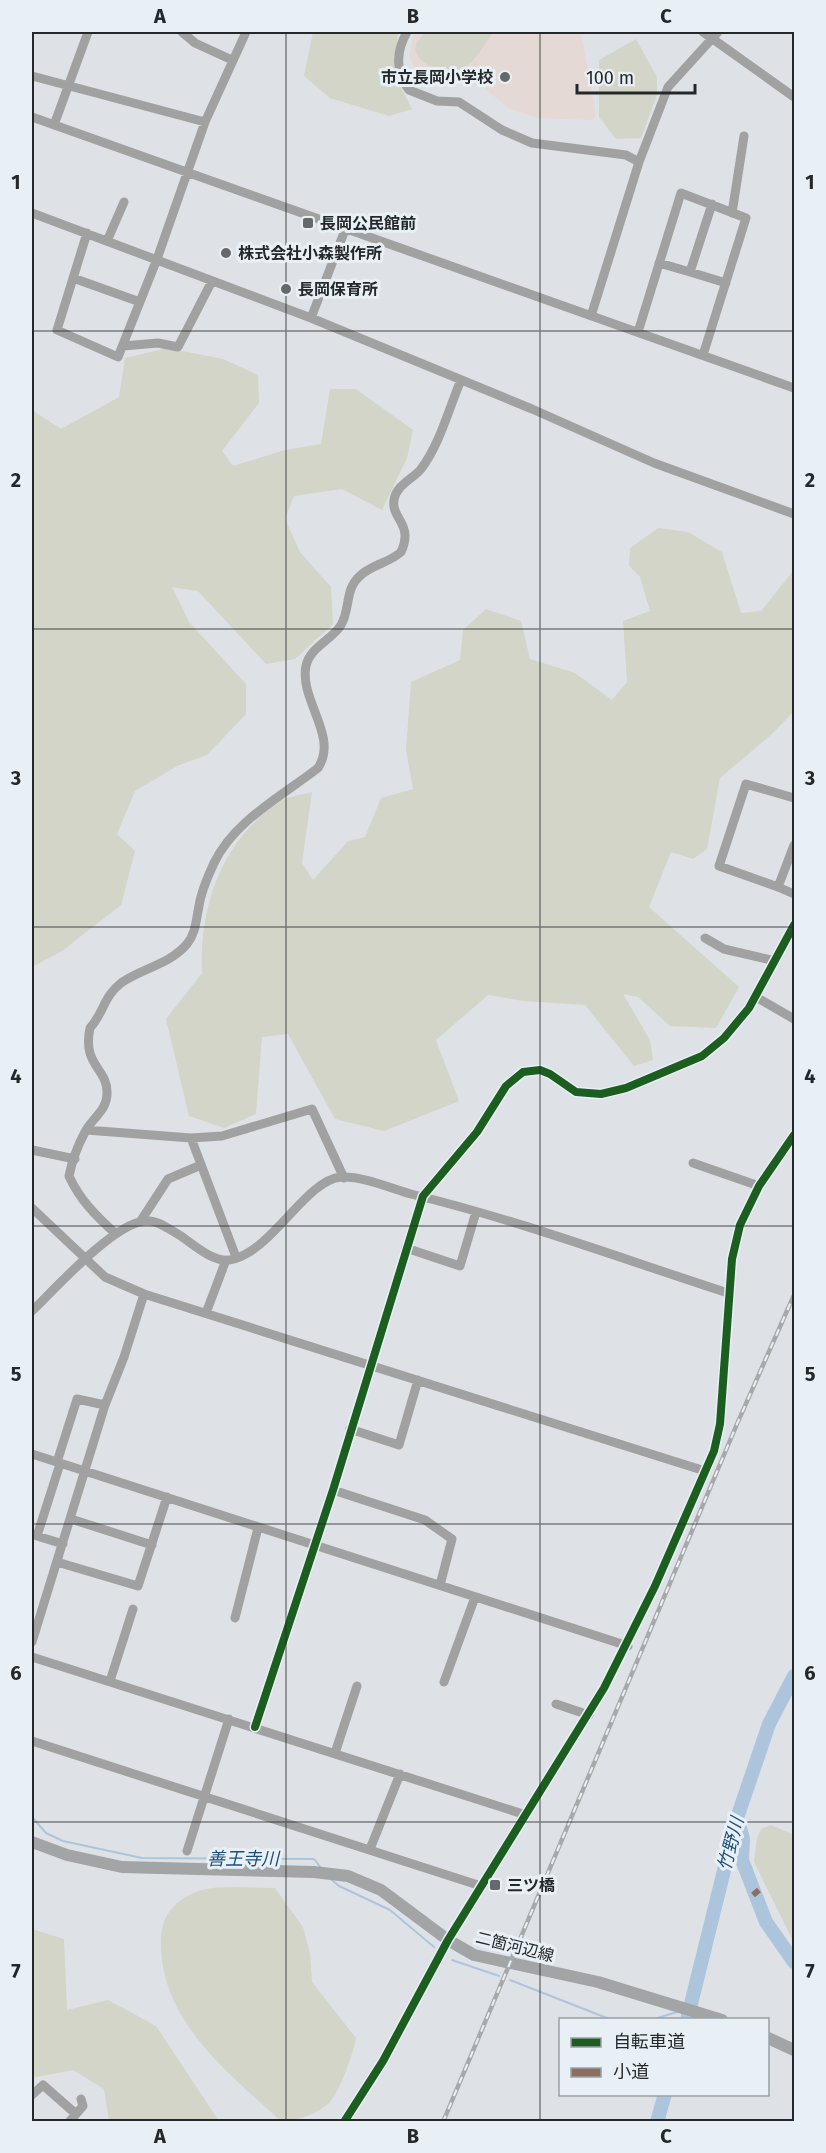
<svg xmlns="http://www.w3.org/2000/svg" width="826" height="2153" font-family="'Fira Sans','Noto Sans JP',sans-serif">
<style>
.education{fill:#e4d9d5}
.green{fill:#d2d5c7}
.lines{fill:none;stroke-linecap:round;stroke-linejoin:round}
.stream{stroke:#adc5dc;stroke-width:2}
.river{stroke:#adc5dc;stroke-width:14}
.minor{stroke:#a1a1a2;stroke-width:9}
.major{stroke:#a2a4a5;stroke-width:12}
.rail-casing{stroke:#a7a8aa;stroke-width:4.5}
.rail{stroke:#e8f0f6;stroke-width:2;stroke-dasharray:7;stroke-linecap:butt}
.quiet{stroke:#8d6e63;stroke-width:6;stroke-dasharray:12 6;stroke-linecap:butt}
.cycleway-casing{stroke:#e8f0f6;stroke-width:11}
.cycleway{stroke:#1b5e20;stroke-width:8}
.grid{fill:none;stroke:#25282a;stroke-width:1.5;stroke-opacity:0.55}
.poi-dot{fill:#66696c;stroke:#e8f0f6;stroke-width:2}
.labels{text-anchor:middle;stroke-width:6;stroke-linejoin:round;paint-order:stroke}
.poi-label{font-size:16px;font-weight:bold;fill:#25282a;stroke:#e8f0f6;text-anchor:start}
.street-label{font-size:16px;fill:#25282a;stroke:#e8f0f6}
.water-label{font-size:18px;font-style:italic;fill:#1c4f77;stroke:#e8f0f6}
.neatline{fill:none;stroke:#25282a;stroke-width:2}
.grid-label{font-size:20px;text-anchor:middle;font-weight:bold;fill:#25282a}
</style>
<rect width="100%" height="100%" fill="#dee2e6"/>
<!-- education -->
<path class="education" d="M414,32H581L596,115L592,120L538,118L508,108L482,86L460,81H425L416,73L409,56Z"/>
<!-- green -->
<path class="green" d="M313,32H398L394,73L412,109L389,116L330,98L304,76Z
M425,32H493C484,45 475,63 460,70C448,76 421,66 416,52C413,45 422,37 425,32Z
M636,39L657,77V95L641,138L616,139L599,117V60Z
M167,348L223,359L258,375L259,403L222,451L233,466L285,450L321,444L330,389H356L413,430L407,458L382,510L342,489L294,496L285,519L300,552L331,587L333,624L295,659L266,664L198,591L172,587L189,622L246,684V714L207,755L177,766L135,791L117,834L135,851L121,905L62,951L32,967V410L61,429L119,397L125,358Z
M658,528L688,532L722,552L741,613L761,611L794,570V711L772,734L720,778L707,849L693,859L671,852L649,907L739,987L716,1028L670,1026L638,997L623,994L650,1040L653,1060L634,1066L585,1005L523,1001L488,995L436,1040L459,1101L384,1131L335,1119L288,1034L262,1037L256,1114L224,1128L189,1116L166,1019L202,973C199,906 222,839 281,801C289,796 302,795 312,792L302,863L313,880L348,841L365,837L381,798L413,789L406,750L411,682L460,660L463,630L486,609L521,621L530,659L575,673L612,700L627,682L623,621L650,611L640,577L629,566L630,548Z
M771,1825L794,1835V1943L754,1862L757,1838L761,1829Z
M275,1888L303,1927L310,1954L312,1982L356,2038C354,2052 339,2093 329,2103C317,2114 296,2122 281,2121C227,2072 158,2019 161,1938C162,1913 178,1897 202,1890C221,1885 254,1888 275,1888Z
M32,1929L64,1939L67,2010L108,2000L156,2026L219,2121H109L104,2089L73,2070L32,2078Z"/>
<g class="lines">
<!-- stream -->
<path class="stream" d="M32,1817L46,1833L63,1841L142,1858L314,1859L322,1869
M332,1880L339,1886L390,1910L434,1947
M452,1960L499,1976
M510,1980L612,2020
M651,2020L677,2012
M657,2120V2122"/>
<!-- river -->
<path class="river" d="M738,1820L743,1839L742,1860L766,1922L794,1962
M687,2020L737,1818L769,1724L794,1676
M657,2122L665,2094"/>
<!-- minor -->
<path class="minor" d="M182,32L195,43L232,60
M407,32C396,51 395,72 409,90L437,101L459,102L502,130L532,143L626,155L639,162
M703,32L794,97
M32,76L205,122
M32,117L794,388
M54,125L88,32
M32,213L311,318L532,409L654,463L794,514
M732,213L744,136
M87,233L57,330L118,357L157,259L205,122L246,32
M107,241L124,202
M659,263L690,272L712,204
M690,272L726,283
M73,278L140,302
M591,316L639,162L668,87L718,32
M311,318L345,230
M638,332L681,193L746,218L703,355
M123,346L158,343L178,347L212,281
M794,845L778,887L794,894
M778,887L719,866L746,784L794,798
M705,938L724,949L775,961
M756,997L794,1019
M86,1130L191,1138L222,1136L312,1109L344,1178
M191,1138L236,1257
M32,1150L75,1159
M693,1163L759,1186
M32,1208L105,1277L144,1294L705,1471
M140,1222L168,1179L201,1165
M116,1234C96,1216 80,1200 69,1176C72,1161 78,1145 85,1132C92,1118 108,1110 107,1092C107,1068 82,1065 90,1028C103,1014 104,996 121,983C142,968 169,965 187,944C196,933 196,920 199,906C201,891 208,876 214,863C234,821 282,796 318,768C339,736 299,700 306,666C310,647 332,640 341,625C351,608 344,589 361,575C373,564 389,563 401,552C414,524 391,519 394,500C396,485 413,479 421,469C440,444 449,408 461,380
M406,1248L460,1266L476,1212
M32,1311C55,1289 112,1225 144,1221C157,1219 170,1230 181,1236C194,1245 213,1262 229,1260C271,1254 305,1180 341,1177C363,1176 390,1188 411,1194C518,1220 623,1259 728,1293
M206,1313L226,1260
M350,1429L399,1445L418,1380
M32,1454L628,1646
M57,1462L77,1399L105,1405
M60,1464L37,1536L63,1544
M333,1490L425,1520L452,1539L440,1585
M71,1519L152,1545
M57,1562L138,1586L167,1497
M235,1618L258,1528
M32,1642L105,1405L124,1357L144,1294
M32,1657L526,1815
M110,1681L133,1609
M444,1682L475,1597
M556,1704L589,1715
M255,1727L333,1490L423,1196L477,1132L506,1086L523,1072L540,1070L550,1074L576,1092L601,1094L626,1088L702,1056L724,1038L749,1008L794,925
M32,1741L481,1886
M335,1753L357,1686
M370,1849L400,1774
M187,1851L229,1719
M32,2095L43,2085L76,2114
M69,2122L83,2106L81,2099
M344,2122L383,2061L448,1940L604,1688L655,1586L714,1451L720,1424L732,1259L740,1225L759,1186L794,1135"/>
<!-- major -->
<path class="major" d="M32,1842L67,1855L122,1867L314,1872L348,1876L381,1890L448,1940L474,1955L598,1982L722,2020
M768,2038L794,2050"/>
<defs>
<path id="rail" d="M443,2122L737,1424L794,1295"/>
</defs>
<!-- rail casing -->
<use href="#rail" class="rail-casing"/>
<!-- rail -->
<use href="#rail" class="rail"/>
<!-- quiet -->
<path class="quiet" d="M753,1895L759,1890"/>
<defs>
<path id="cycleway" d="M255,1727L333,1490L423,1196L477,1132L506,1086L523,1072L540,1070L550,1074L576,1092L601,1094L626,1088L702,1056L724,1038L749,1008L794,925
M344,2122L383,2061L448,1940L604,1688L655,1586L714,1451L720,1424L732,1259L740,1225L759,1186L794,1135"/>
</defs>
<!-- cycleway casing -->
<use href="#cycleway" class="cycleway-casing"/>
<!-- cycleway -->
<use href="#cycleway" class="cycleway"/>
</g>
<!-- grid -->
<path class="grid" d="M286,32V2122M540,32V2122M32,331H794M32,629H794M32,927H794M32,1226H794M32,1524H794M32,1822H794"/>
<!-- markers -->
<g class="poi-dot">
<circle cx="505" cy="77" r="6"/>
<rect x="302" y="217" width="12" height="12" rx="3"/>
<circle cx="226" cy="253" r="6"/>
<circle cx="286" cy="289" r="6"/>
<rect x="489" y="1879" width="12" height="12" rx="3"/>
</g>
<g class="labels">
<!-- poi labels -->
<g class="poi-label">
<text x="493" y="83" text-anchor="end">市立長岡小学校</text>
<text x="320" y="229">長岡公民館前</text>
<text x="238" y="259">株式会社小森製作所</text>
<text x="298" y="295">長岡保育所</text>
<text x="507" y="1891">三ツ橋</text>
</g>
<!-- street labels -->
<g class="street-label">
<text transform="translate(515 1946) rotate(14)" y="6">二箇河辺線</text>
</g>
<!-- water labels -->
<g class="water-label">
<text transform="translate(731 1844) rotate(-75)" y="6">竹野川</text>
<text x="243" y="1865">善王寺川</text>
</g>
</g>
<!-- border -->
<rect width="826" height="2153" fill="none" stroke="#e8f0f6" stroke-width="66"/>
<!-- legend -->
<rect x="559" y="2018" width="210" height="78" fill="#e8f0f6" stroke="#9aa0a4" stroke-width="1.5"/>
<rect x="571" y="2038" width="30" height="9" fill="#1b5e20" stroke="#9aa0a4" stroke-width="1.5"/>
<text x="613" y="2048" font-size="18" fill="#25282a">自転車道</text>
<rect x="571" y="2068" width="30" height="9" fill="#8d6e63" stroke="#9aa0a4" stroke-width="1.5"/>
<text x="613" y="2078" font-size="18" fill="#25282a">小道</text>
<!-- scale -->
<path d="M577 84v9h118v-9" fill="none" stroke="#25282a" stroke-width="3"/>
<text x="586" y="84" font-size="18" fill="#25282a" stroke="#e8f0f6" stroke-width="4.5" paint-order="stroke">100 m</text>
<rect x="33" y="33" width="760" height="2087" class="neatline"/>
<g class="grid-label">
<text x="160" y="23">A</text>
<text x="413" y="23">B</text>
<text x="666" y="23">C</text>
<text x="16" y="189">1</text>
<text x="810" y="189">1</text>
<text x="16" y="487">2</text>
<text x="810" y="487">2</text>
<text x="16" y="785">3</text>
<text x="810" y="785">3</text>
<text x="16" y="1083">4</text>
<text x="810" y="1083">4</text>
<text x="16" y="1381">5</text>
<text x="810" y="1381">5</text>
<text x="16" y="1680">6</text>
<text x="810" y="1680">6</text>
<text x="16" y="1978">7</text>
<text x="810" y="1978">7</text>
<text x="160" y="2143">A</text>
<text x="413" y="2143">B</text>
<text x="666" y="2143">C</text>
</g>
</svg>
